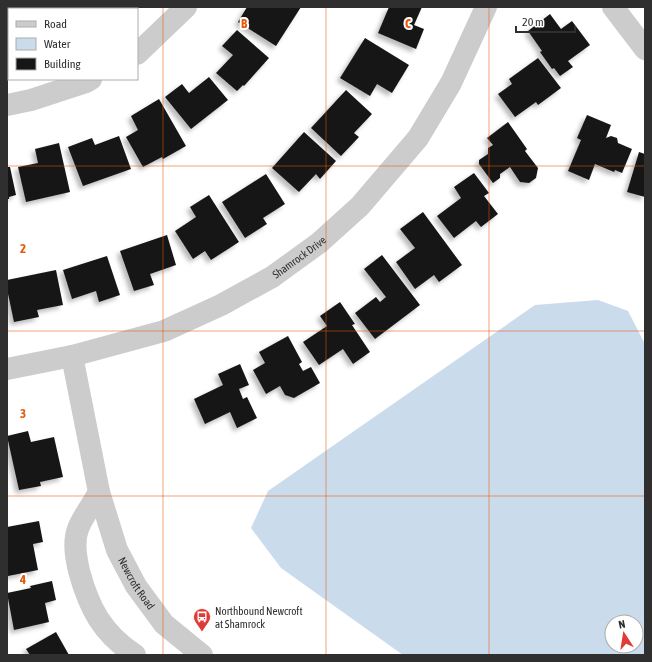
<svg xmlns="http://www.w3.org/2000/svg" width="652" height="662" font-family="'Asap Condensed',sans-serif">
<style>
.water{fill:#cadbeb;fill-rule:evenodd}
.building{fill:#161616;filter:url(#shadow)}
.lines{fill:none;stroke-linecap:round;stroke-linejoin:round}
.minor{stroke:#ccc;stroke-width:22}
.grid{fill:none;stroke:#e8590c;stroke-width:1;stroke-opacity:0.55}
.labels{text-anchor:middle;stroke-width:4;stroke-linejoin:round;paint-order:stroke}
.street-label{font-size:11px;fill:#2f2f2f;stroke:#fff}
.poi-label{font-size:11px;fill:#2f2f2f;stroke:#fff;text-anchor:start}
.grid-label{font-size:13px;text-anchor:middle;font-weight:bold;fill:#e8590c;stroke:#fff;stroke-width:4;stroke-linejoin:round;paint-order:stroke}
</style>
<defs>
<filter id="shadow"><feDropShadow dx="-3.5" dy="3.5" stdDeviation="2" flood-color="#0004"/></filter>
</defs>
<rect width="100%" height="100%" fill="#fff"/>
<!-- water -->
<path class="water" d="M598,300L628,311L645,344V655H403L281,568L251,528L268,491L535,305ZM612,622H636V646H612Z"/>
<!-- building -->
<path class="building" d="M7,7H40V9H9V39L7,40Z
M52,7H109L110,9H53Z
M247,7H301L276,46L238,22Z
M389,7H422L414,25L424,29L416,49L378,33Z
M550,14L561,29L572,21L590,45L568,61L573,67L560,76L554,68L552,69L540,52L542,51L528,31Z
M237,30L269,58L244,86L243,85L237,91L216,73L233,55L222,46Z
M365,38L409,65L392,93L377,84L370,96L340,78Z
M538,58L561,88L538,105L536,102L515,117L498,94L512,84L509,79Z
M209,77L228,100L191,129L165,97L182,84L189,93Z
M346,90L372,114L354,133L359,137L341,156L311,128Z
M159,99L186,146L163,159L162,157L143,167L126,137L138,130L131,116Z
M587,115L611,125L606,138L611,136L617,138L618,143L632,149L622,173L615,170L614,172L595,164L589,180L568,171L581,140L577,138Z
M508,122L527,149L525,151L538,168L536,178L529,183L520,182L510,167L500,174V178L493,183L479,164V160L488,154V148L493,145L487,138Z
M304,132L336,161L320,179L316,174L299,192L272,168Z
M119,136L131,169L83,186L68,147L92,138L95,145Z
M59,143L70,192L26,202L18,167L38,163L35,149Z
M639,152L645,154V197L627,192Z
M7,167H10L16,195L9,197V199H7Z
M474,173L489,193L484,196L498,214L481,227L476,221L454,238L437,216L461,198L454,187Z
M266,174L285,204L263,218L267,224L245,238L222,202Z
M209,195L239,242L211,260L205,251L193,259L175,231L196,217L190,207Z
M423,212L462,265L439,282L434,275L415,289L396,262L415,248L400,229Z
M167,235L176,265L150,274L154,285L134,291L120,251Z
M382,255L420,305L375,339L355,313L376,297L380,302L386,297L364,269Z
M107,256L120,295L99,302L96,291L72,299L63,270Z
M56,270L63,305L37,310L39,317L14,322L7,289V280Z
M340,302L355,324L352,325L370,352L353,364L343,349L319,365L303,342L327,326L320,316Z
M288,336L302,362L299,364L303,371L311,367L320,383L294,398L285,395L280,386L266,394L253,370L265,363L259,352Z
M240,364L249,385L239,389L243,399L247,397L257,418L237,428L230,412L205,424L194,399L223,385L218,374Z
M28,431L31,442L54,437L63,477L40,482L41,486L19,490L7,436Z
M39,521L43,542L33,544L38,570L8,576L7,570V527Z
M52,581L56,600L45,603L49,622L14,630L7,593L31,588L30,586Z
M56,632L69,655H30L26,649Z"/>
<g class="lines">
<!-- minor -->
<g class="minor">
<path d="M613,7L645,49"/>
<path d="M137,54L186,7"/>
<path d="M7,105L31,100L86,82L91,79"/>
<path id="s1" d="M72,356L99,492L117,550L136,586L164,624L202,655"/>
<path id="s2" d="M7,369L72,356L164,331L221,305L272,277L319,243L360,206L418,138L451,83L486,7"/>
<path d="M99,492C94,502 81,519 78,529C73,542 76,558 79,571C89,608 102,633 135,655"/>
</g>
</g>
<!-- grid -->
<path class="grid" d="M163,7V655M326,7V655M489,7V655M7,166H645M7,331H645M7,496H645"/>
<!-- icons -->
<defs>
<symbol id="bus-pin" viewBox="-11 -11 22 30"><path d="M0 17L-7.5 6A9.5 9.5 0 1 1 7.5 6Z" fill="#df3b37" stroke="#fff"/><path d="M-5-6H5V4H4V6H2V4H-2V6H-4V4H-5ZM-3.5-4V0h7V-4ZM-3.5 1.2v1.5H-2V1.2ZM2 1.2v1.5H3.5V1.2Z" fill="#fff"/></symbol>
</defs>
<g fill-rule="evenodd">
<use href="#bus-pin" x="192" y="607" width="20" height="27"/>
</g>
<g class="labels">
<!-- street labels -->
<g class="street-label">
<text dy="4" stroke="none"><textPath href="#s2" startOffset="316">Shamrock Drive</textPath></text>
<text dy="4" stroke="none"><textPath href="#s1" startOffset="238">Newcroft Road</textPath></text>
</g>
<!-- poi labels -->
<g class="poi-label">
<text x="215" y="615">Northbound Newcroft<tspan x="215" dy="13">at Shamrock</tspan></text>
</g>
</g>
<g class="grid-label">
<text x="244" y="28">B</text>
<text x="408" y="28">C</text>
<text x="23" y="253">2</text>
<text x="23" y="418">3</text>
<text x="23" y="584">4</text>
</g>
<!-- border -->
<rect width="652" height="662" fill="none" stroke="#2f2f2f" stroke-width="16"/>
<!-- legend -->
<rect x="8" y="8" width="130" height="72" fill="#ffffff" stroke="#acacac"/>
<rect x="16" y="21" width="20" height="6" fill="#cccccc" stroke="#acacac"/>
<text x="44" y="28" font-size="12" fill="#2f2f2f">Road</text>
<rect x="16" y="38" width="20" height="12" fill="#cadbeb" stroke="#acacac"/>
<text x="44" y="48" font-size="12" fill="#2f2f2f">Water</text>
<rect x="16" y="58" width="20" height="12" fill="#161616" stroke="#acacac"/>
<text x="44" y="68" font-size="12" fill="#2f2f2f">Building</text>
<!-- north arrow -->
<g transform="translate(624 634) rotate(348)"><circle r="19" fill="#ffffff" stroke="#acacac"/>
<path d="M0-3L7 15L0 10L-7 15Z" fill="#df3b37"/>
<text y="-6" font-size="11" font-weight="bold" text-anchor="middle" fill="#2f2f2f">N</text>
</g>
<!-- scale -->
<path d="M516 26v6h59v-6" fill="none" stroke="#2f2f2f" stroke-width="2"/>
<text x="522" y="26" font-size="12" fill="#2f2f2f" stroke="#ffffff" stroke-width="3" paint-order="stroke">20 m</text>
</svg>
